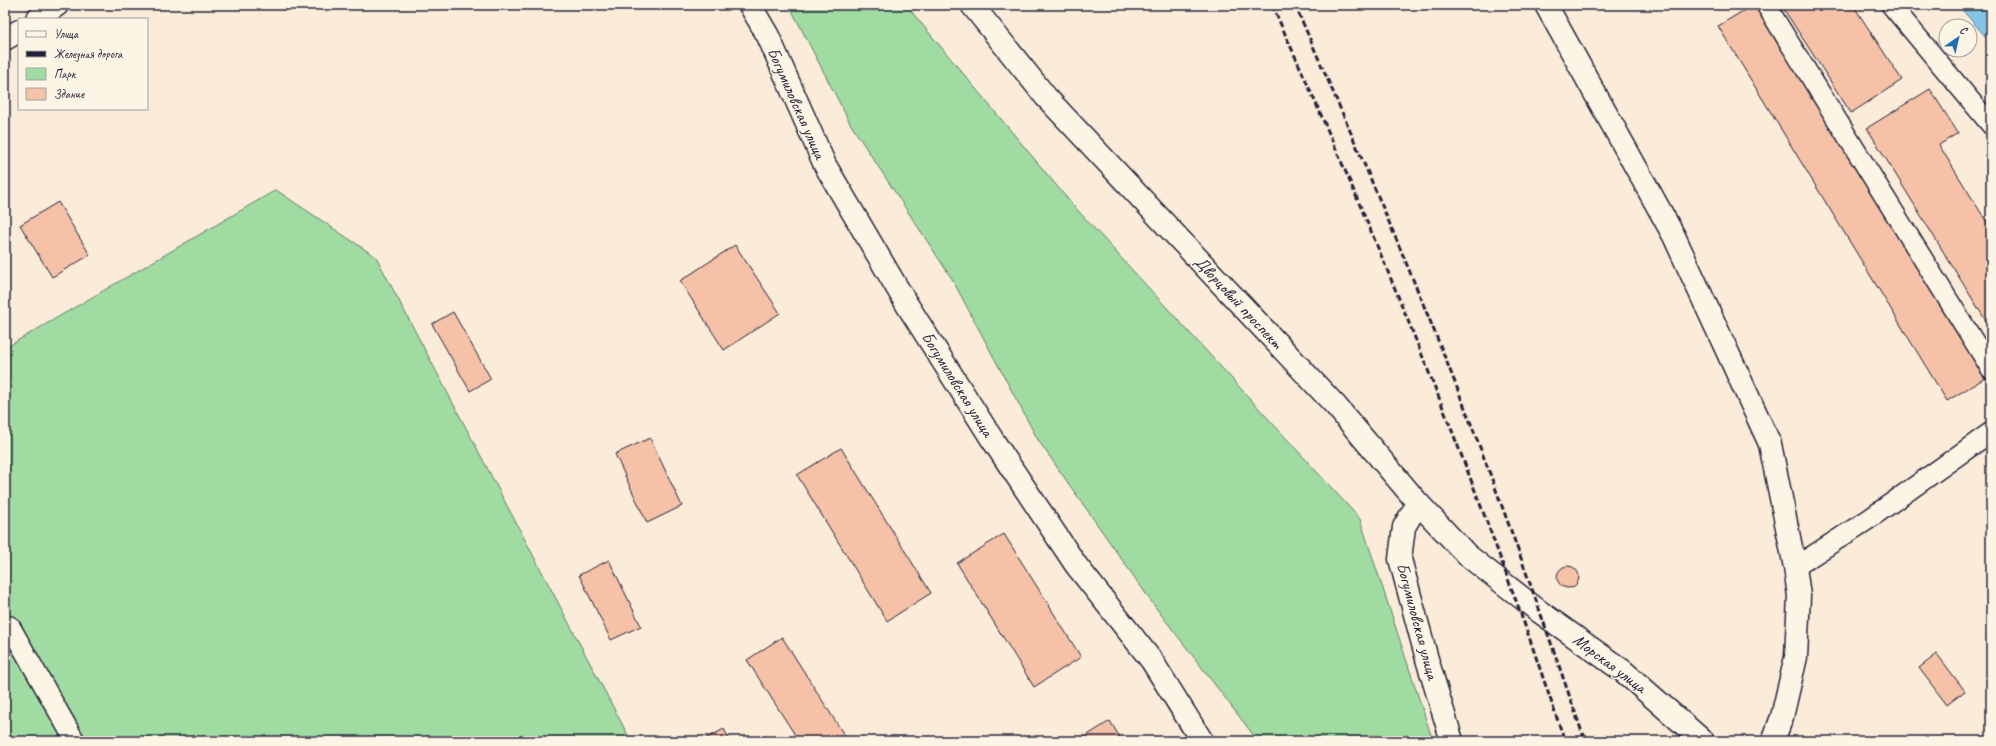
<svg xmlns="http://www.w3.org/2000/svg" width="1996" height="746" font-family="Caveat,sans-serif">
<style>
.green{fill:#a0dba1;stroke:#617e6e}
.water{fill:#84c5e5;stroke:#5d84a1}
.building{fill:#f5c1a7;stroke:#22223b}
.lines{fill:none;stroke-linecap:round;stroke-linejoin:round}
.lane-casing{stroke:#22223b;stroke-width:22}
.street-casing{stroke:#22223b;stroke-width:25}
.primary-casing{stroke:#22223b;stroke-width:25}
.lane{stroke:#fcf5e5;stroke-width:19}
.street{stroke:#fcf5e5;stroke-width:22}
.primary{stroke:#fcf5e5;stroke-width:22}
.rail{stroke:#22223b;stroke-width:3;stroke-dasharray:6 3;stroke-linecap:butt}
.labels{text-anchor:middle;stroke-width:3;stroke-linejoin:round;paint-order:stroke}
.street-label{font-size:17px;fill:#22223b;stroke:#fcf5e5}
</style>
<rect width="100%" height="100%" fill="#fbebd9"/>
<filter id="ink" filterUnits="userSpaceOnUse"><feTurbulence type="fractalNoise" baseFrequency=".025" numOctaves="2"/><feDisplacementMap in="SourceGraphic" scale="8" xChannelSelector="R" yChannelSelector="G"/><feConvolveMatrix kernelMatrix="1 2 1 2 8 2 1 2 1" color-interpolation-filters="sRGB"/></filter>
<g filter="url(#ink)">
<!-- green -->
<path class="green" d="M789,5H906L1071,203L1360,519L1433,741H1258L1153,604L1038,440L952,279L851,125Z
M276,190L376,257L631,741H5V348Z"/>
<!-- water -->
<path class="water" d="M1958,5H1991V43Z"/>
<!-- building -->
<path class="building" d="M1753,5H1758L1985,378L1947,401L1718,26Z
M1781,5H1853L1902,80L1851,113Z
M1930,89L1958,133L1939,145L1991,229V329L1867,128Z
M58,202L90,255L52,277L20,225Z
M735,245L780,313L724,350L680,281Z
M453,312L491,379L470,391L432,324Z
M650,438L682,506L647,523L615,454Z
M841,448L931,593L887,621L797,475Z
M1004,534L1081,657L1034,687L957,563Z
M609,560L641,626L611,640L579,575Z
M1557 577a11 11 0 1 1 22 0a11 11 0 1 1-22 0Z
M782,637L848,741H799L747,660Z
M1937,654L1965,691L1947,705L1919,668Z
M1110,721L1122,741H1078Z
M724,729L730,741H701Z"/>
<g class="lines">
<defs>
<path id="lane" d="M1766,5L1991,369
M1891,5L1991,125
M1795,567L1869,519L1991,432
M10,626L75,741"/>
<path id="street" d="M750,5L768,36L825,165L906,303L992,439L1076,565L1152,661L1202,741
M1546,5L1674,236L1770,444L1795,567L1799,596L1796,657L1782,717L1773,741
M37,19L57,5
M5,39L19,31
M1418,503L1404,527L1400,559L1427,659L1452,741"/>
<path id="primary" d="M972,5L1046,97L1336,406L1418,503L1467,555L1540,612L1623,671L1703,741"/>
</defs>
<!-- lane casing -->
<use href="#lane" class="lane-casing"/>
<!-- street casing -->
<use href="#street" class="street-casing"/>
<!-- primary casing -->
<use href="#primary" class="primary-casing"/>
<!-- lane -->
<use href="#lane" class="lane"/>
<!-- street -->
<use href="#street" class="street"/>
<!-- primary -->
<use href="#primary" class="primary"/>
<!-- rail -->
<path class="rail" d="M1272,5C1359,197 1440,392 1512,590C1531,640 1547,691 1565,741
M1295,5C1347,123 1398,241 1446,360C1496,485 1541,613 1585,741"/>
</g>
</g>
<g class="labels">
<!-- street labels -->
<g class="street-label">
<text transform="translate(797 103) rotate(66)" y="6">Богумиловская улица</text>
<text transform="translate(1239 302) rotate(47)" y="6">Дворцовый проспект</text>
<text transform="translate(958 384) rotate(58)" y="6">Богумиловская улица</text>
<text transform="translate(1418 621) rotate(75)" y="6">Богумиловская улица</text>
<text transform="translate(1610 663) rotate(37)" y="6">Морская улица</text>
</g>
</g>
<!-- margin -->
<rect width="1996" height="746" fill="none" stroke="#fcf5e5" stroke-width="20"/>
<rect x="10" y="10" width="1976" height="726" fill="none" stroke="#22223b" stroke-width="1.5" filter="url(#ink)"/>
<!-- legend -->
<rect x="18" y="18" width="130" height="92" fill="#fcf5e5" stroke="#a5a1a1"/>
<rect x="26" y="31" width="20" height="6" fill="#fcf5e5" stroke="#a5a1a1"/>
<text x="54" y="38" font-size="12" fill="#22223b">Улица</text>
<rect x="26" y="51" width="20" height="6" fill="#22223b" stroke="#a5a1a1"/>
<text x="54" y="58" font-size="12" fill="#22223b">Железная дорога</text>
<rect x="26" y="68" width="20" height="12" fill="#a0dba1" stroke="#a5a1a1"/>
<text x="54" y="78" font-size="12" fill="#22223b">Парк</text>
<rect x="26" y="88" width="20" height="12" fill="#f5c1a7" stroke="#a5a1a1"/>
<text x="54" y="98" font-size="12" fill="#22223b">Здание</text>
<!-- north arrow -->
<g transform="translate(1958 38) rotate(34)"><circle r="19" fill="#fcf5e5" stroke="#a5a1a1"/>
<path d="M0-3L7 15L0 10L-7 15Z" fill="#1f6fb2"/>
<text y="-6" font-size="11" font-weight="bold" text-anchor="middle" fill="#22223b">С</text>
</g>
</svg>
